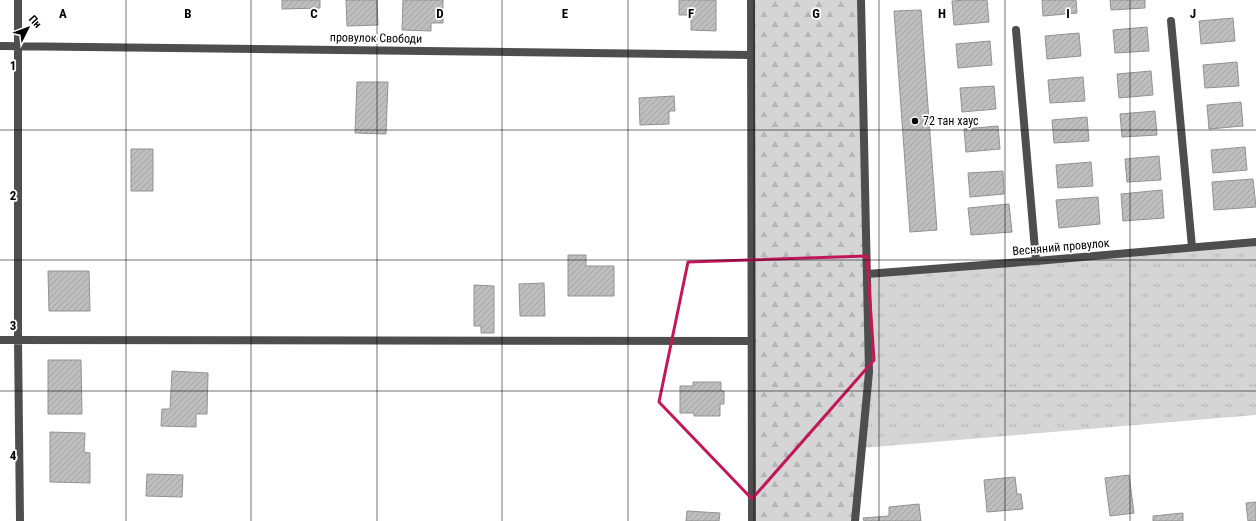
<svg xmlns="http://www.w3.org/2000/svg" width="1256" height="521" font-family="'Roboto Condensed',sans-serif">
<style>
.grass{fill:url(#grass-tufts)}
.forest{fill:url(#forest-firs)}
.building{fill:url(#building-hatch);stroke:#929292}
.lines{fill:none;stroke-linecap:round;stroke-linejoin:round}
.service{stroke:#4e4e4e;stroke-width:8}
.minor{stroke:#4e4e4e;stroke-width:8}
.marked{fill:none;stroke:#c2185b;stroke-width:3;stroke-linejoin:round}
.grid{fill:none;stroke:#000;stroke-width:1;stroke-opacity:0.55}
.poi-dot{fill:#000;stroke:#fff;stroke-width:1.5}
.labels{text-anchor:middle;stroke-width:3.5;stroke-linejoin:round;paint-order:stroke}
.street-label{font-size:12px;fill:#000;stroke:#fff}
.poi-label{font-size:12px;fill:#000;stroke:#fff;text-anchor:start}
.grid-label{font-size:13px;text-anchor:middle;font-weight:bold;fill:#000;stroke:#fff;stroke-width:3.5;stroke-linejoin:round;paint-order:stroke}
</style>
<defs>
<pattern id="grass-tufts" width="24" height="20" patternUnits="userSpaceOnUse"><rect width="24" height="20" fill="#d5d5d5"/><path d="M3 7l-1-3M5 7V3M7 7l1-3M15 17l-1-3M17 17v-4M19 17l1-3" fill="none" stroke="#b5b5b5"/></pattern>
<pattern id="forest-firs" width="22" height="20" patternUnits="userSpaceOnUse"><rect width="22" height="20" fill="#d5d5d5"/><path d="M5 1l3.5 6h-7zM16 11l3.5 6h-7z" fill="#b5b5b5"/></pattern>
<pattern id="building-hatch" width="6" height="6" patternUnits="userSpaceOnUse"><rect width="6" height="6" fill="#bebebe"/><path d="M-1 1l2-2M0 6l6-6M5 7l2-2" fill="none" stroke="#a2a2a2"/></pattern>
</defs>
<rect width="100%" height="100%" fill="#fff"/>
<!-- grass -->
<path class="grass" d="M1256,242V415L862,448L867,274Z"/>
<!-- forest -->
<path class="forest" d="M751,0H861L869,372L855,521H752Z"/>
<!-- building -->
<path class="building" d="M282,0H320V8L282,9Z
M346,0H377L378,25L347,26Z
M403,0H443V23H431V31L402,30Z
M679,0H716V31L691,30V15H679Z
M966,0H987L989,22L954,25L952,1Z
M1042,0H1076L1077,13L1043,16Z
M1110,0H1145V8L1111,10Z
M921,10L937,230L910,232L894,11Z
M1233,18L1235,41L1201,44L1199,21Z
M1147,27L1149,51L1115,53L1113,30Z
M1079,33L1081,56L1047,59L1045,36Z
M990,41L992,65L958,68L956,44Z
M1237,62L1239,86L1205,88L1203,65Z
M1151,71L1153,95L1119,98L1117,74Z
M1083,77L1085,101L1050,103L1048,80Z
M357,82H388L386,134L355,133Z
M994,86L996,109L962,112L960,88Z
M674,96L675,111H669V124L640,125L639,98Z
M1241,102L1243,126L1209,129L1207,105Z
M1155,111L1157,135L1122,137L1120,114Z
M1087,117L1089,141L1054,143L1052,120Z
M998,126L1000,149L966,152L964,129Z
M1245,147L1247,170L1213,173L1211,150Z
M131,149H153V191H131Z
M1159,156L1161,180L1127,182L1125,159Z
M1091,162L1093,186L1058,188L1056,165Z
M1003,171L1004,194L970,197L968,173Z
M1253,179L1256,207L1214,210L1212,182Z
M1162,190L1164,218L1123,221L1121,194Z
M1098,197L1100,224L1059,228L1056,200Z
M1009,204L1012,232L971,235L968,208Z
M568,255H586V266H614V296H568Z
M48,271H89L90,311H49Z
M544,283L545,316H520L519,284Z
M474,285L494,286V333H481V326H474Z
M48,360H81L82,414H48Z
M172,371L208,373L207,414H196V427L161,426L162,409H170Z
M693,382H721V391H724V404H720V416H694V413H680V386H693Z
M50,432L85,433L84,452L90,453V483L50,482Z
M147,474L183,475L182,497L146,496Z
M1129,475L1134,513L1110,516L1105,478Z
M1015,477L1017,494H1021L1023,509L987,512L984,480Z
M1256,502V521H1248L1246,503Z
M919,504L921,521H864L863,518L889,516V507Z
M687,511L720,513L719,521H686Z
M1183,513V521H1153V516Z"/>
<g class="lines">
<!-- service -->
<path class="service" d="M1171,21L1192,247
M1016,30L1036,261"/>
<!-- minor -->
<path class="minor" d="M18,0V340L20,521
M751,0L752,521
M0,46L751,55
M867,274L1036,261L1256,242
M0,340L752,341
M855,521L869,372L861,0"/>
</g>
<!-- marked area -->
<path class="marked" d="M867,256L874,360L752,499L659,402L688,262Z"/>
<!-- grid -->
<path class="grid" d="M126,0V521M251,0V521M377,0V521M502,0V521M628,0V521M754,0V521M879,0V521M1005,0V521M1130,0V521M0,130H1256M0,260H1256M0,391H1256"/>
<!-- markers -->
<circle class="poi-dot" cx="915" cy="121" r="4"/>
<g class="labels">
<!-- street labels -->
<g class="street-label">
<text transform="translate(376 38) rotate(1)" y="4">провулок Свободи</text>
<text transform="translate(1061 247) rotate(-5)" y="4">Весняний провулок</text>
</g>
<!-- poi labels -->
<g class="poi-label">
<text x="923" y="125">72 тан хаус</text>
</g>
</g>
<g class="grid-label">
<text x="63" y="18">A</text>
<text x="188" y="18">B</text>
<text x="314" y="18">C</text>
<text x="440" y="18">D</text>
<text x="565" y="18">E</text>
<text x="691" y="18">F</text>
<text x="816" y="18">G</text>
<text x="942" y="18">H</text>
<text x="1068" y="18">I</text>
<text x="1193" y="18">J</text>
<text x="13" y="70">1</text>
<text x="13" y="200">2</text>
<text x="13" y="330">3</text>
<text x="13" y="460">4</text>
</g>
<!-- north arrow -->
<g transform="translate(28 28) rotate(48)" stroke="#ffffff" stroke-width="3" paint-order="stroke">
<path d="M0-3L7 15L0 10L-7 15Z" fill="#000000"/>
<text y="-6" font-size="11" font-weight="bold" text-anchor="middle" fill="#000000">Пн</text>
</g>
</svg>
